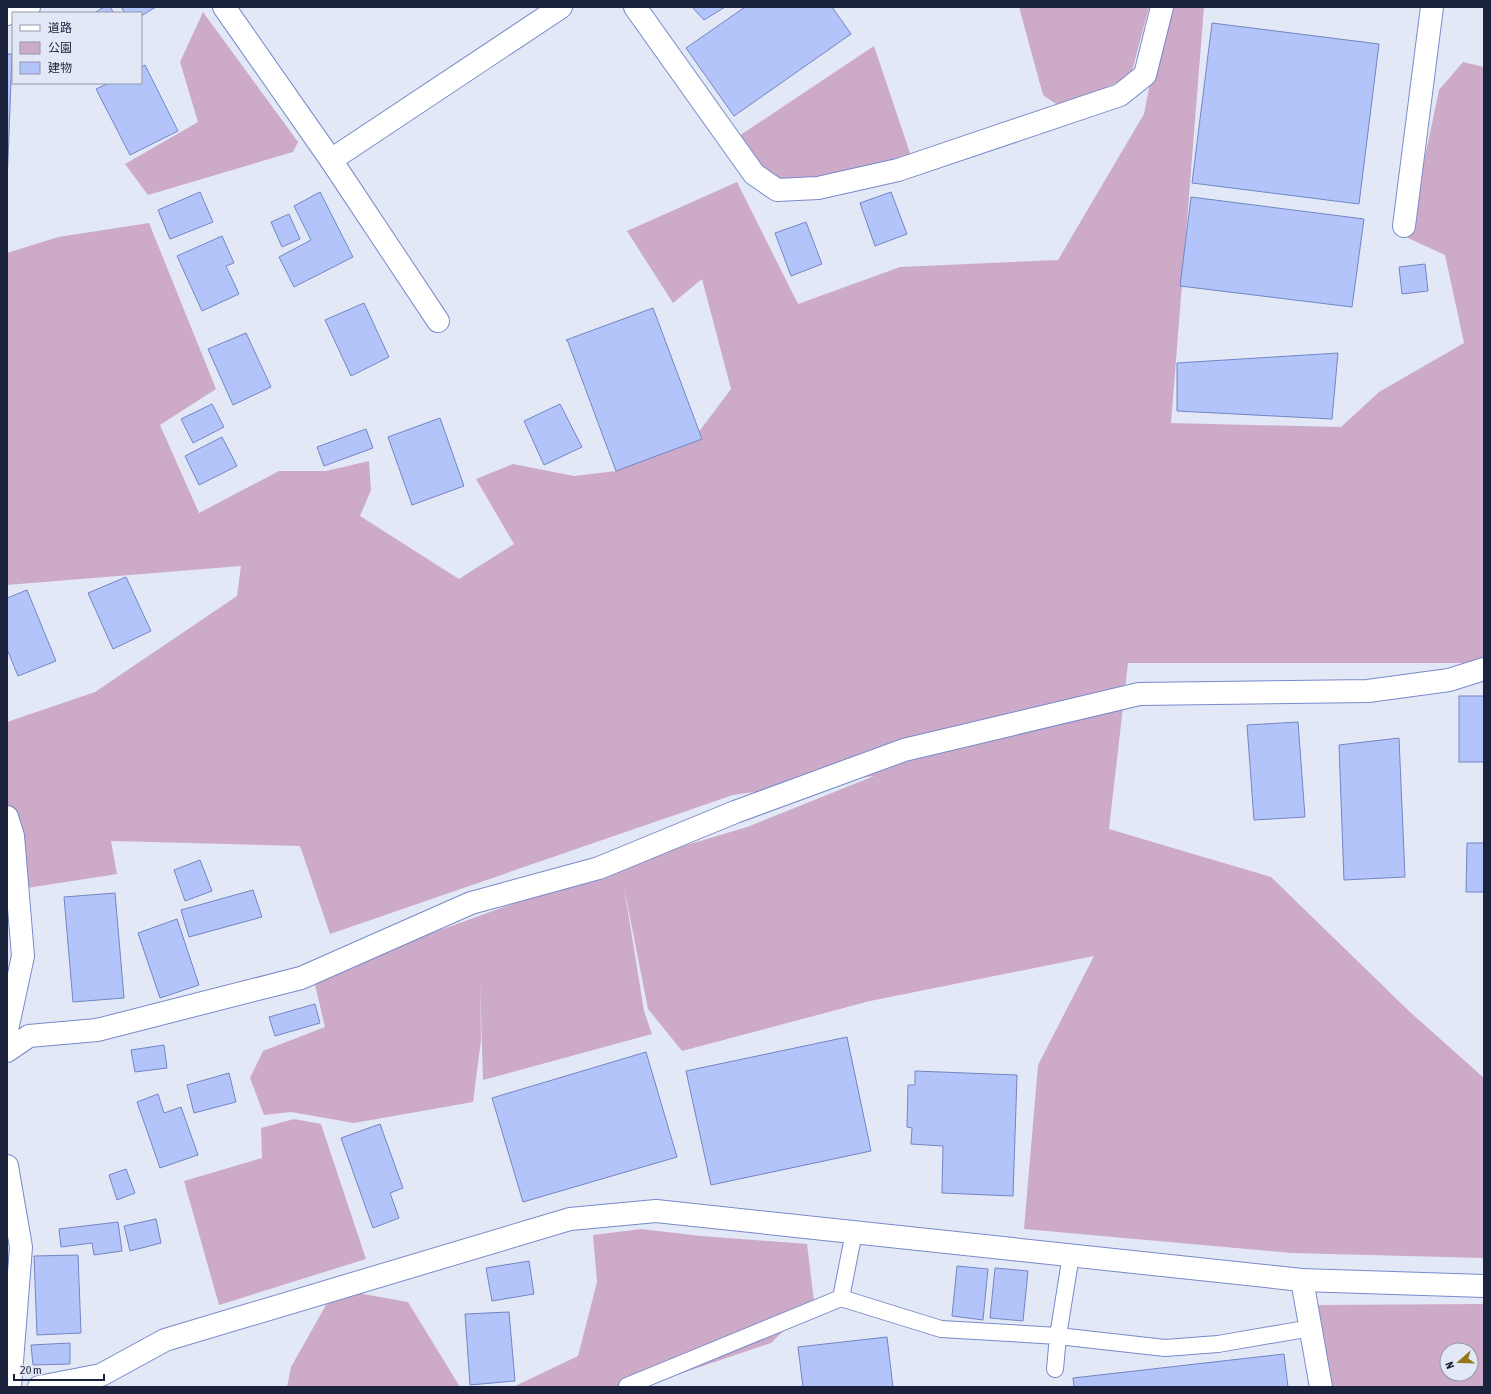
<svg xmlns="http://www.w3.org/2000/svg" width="1491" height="1394" font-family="'Asap Condensed','Noto Sans JP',sans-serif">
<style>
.green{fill:#cdabc8;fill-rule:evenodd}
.building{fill:#b3c4fa;stroke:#7385c5}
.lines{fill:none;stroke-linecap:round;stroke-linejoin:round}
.service-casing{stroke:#788aca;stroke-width:18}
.minor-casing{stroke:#788aca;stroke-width:24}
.tertiary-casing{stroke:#788aca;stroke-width:24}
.service{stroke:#fff;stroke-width:16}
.minor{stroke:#fff;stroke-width:22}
.tertiary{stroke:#fff;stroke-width:22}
</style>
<rect width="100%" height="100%" fill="#e3e8f6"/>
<!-- green -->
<path class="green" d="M1019,7H1149L1131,75L1098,92L1059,106L1043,95Z
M1165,7H1204L1171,423L1341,427L1379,392L1464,343L1445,255L1408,238L1439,90L1463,62L1484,67V663H1128L1109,829L1271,877L1410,1012L1484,1078V1258L1291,1253L1024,1229L1038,1065L1094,956L870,1001L682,1051L648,1009L624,887L644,1011L652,1034L483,1080L480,982L481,1040L473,1102L354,1123L291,1112L264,1115L250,1078L263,1051L325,1027L315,985L346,964L620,865L747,827L874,776L733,795L330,934L300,846L111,841L117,874L27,888L7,820V722L95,692L237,596L241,566L7,585V253L58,237L149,223L216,389L160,425L199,513L279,471H326L369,461L371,490L360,516L459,579L514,544L476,479L513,464L574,476L616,471L692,441L731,389L702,279L673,303L627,231L737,182L798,304L900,267L1058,260L1144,114Z
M203,12L298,142L293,152L148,195L125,164L198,122L180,62Z
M874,46L914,165L817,188L754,174L739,136Z
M294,1119L321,1124L366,1259L219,1305L184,1181L262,1158L261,1128Z
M641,1229L701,1236L807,1244L814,1301L771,1343L641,1387H513L578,1356L597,1282L593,1235Z
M335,1289L408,1302L460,1387H287L291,1367Z
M1484,1304V1387H1319L1314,1305ZM1447,1350H1471V1374H1447Z"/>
<!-- building -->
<path class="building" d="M104,7H110L114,13H94Z
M121,7H156L141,16V13H125Z
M692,7H725L704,20Z
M745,7H832L851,34L734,116L686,48Z
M1212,23L1379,44L1359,204L1192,183Z
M7,54H12L7,185Z
M145,65L178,131L130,155L96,89L109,83H141V67Z
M200,192L213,222L170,239L158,210Z
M320,192L353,257L294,287L279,257L311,240L294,206Z
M891,192L907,234L875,246L860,203Z
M1191,197L1364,219L1352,307L1180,286Z
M289,214L300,239L282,247L271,222Z
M806,222L822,264L791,276L775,233Z
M222,236L234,263L226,266L239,294L202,311L177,256Z
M1425,264L1428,291L1402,294L1399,267Z
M364,303L389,357L351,376L325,320Z
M653,308L702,439L616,471L568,342L566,340Z
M246,333L271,387L233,405L208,349Z
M1338,353L1332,419L1177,411V363Z
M212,404L224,427L193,443L181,419Z
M560,404L582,447L544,465L524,421Z
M440,418L464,486L412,505L388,437Z
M366,429L373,448L324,466L317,447Z
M222,437L237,466L199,485L185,456Z
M126,577L151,631L113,649L88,593Z
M27,590L56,661L18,676L7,649V598Z
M1459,696H1484V762H1459Z
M1298,722L1305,817L1254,820L1247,725Z
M1399,738L1405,877L1344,880L1339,745Z
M1467,843H1484V892H1466Z
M200,860L212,891L185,901L174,870Z
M253,890L262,917L189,937L181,910Z
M115,893L124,998L73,1002L64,897Z
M177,919L199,985L160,998L138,933Z
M315,1004L320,1023L275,1036L269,1017Z
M847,1037L871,1151L711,1185L686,1071Z
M164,1045L167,1068L135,1072L131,1050Z
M646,1052L677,1157L523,1202L492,1098Z
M915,1071L1017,1075L1013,1196L942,1193L943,1146L911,1144L912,1128L907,1127L908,1085H915Z
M229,1073L236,1102L194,1113L187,1085Z
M158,1094L164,1113L181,1107L198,1155L160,1168L137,1102Z
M380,1124L403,1188L390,1193L399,1218L373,1228L341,1138Z
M126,1169L135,1193L117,1200L109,1175Z
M156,1219L161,1243L130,1251L124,1226Z
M118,1222L122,1251L94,1255L92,1243L61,1247L59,1229Z
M78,1255L81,1333L37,1335L34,1256Z
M529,1261L534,1294L492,1301L486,1268Z
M957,1266L988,1269L983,1320L952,1316Z
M995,1268L1028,1271L1023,1321L990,1318Z
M509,1312L515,1381L470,1385L465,1314Z
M887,1337L893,1387H803L798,1347Z
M70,1343V1364L33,1365L31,1345Z
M1284,1354L1288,1387H1074L1073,1378Z"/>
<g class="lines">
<defs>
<path id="service" d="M841,1298L941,1329L1058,1336L1165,1348L1218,1344L1311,1328
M1055,1369L1058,1336L1071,1255
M627,1386L841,1298L854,1232"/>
<path id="minor" d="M224,7L331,160L438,321
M635,7L754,174L777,190L818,188L898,170L1120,95L1145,75L1162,7
M7,14L29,7
M331,160L561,7
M1404,226L1432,7
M7,817L13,836L23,956L7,1030
M7,1051L29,1036L97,1030L301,978L471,903L599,868L735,812L904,750L1139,694L1368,691L1449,680L1484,669
M7,1166L21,1247L10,1387
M1302,1280L1321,1387"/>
<path id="tertiary" d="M39,1387L101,1375L165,1340L570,1219L656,1211L1302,1280L1484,1286"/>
</defs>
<!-- service casing -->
<use href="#service" class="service-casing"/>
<!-- minor casing -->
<use href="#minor" class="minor-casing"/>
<!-- tertiary casing -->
<use href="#tertiary" class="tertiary-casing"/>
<!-- service -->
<use href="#service" class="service"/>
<!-- minor -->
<use href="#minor" class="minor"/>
<!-- tertiary -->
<use href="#tertiary" class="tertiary"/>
</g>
<!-- border -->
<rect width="1491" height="1394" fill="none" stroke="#1b223b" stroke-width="16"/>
<!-- legend -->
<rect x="12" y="12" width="130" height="72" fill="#e3e8f6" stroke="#9399ab"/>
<rect x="20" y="25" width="20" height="6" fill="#ffffff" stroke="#9399ab"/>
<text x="48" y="32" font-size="12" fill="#1b223b">道路</text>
<rect x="20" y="42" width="20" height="12" fill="#cdabc8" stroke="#9399ab"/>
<text x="48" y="52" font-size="12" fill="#1b223b">公園</text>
<rect x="20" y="62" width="20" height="12" fill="#b3c4fa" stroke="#9399ab"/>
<text x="48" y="72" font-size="12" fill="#1b223b">建物</text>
<!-- north arrow -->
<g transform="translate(1459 1362) rotate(250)"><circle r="19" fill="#e3e8f6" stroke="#9399ab"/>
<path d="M0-3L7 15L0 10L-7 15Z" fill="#92771d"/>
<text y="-6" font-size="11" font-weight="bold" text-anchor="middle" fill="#1b223b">N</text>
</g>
<!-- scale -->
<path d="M14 1374v6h90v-6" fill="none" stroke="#1b223b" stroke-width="2"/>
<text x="20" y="1374" font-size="12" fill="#1b223b" stroke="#e3e8f6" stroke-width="3" paint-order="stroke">20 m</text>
</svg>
